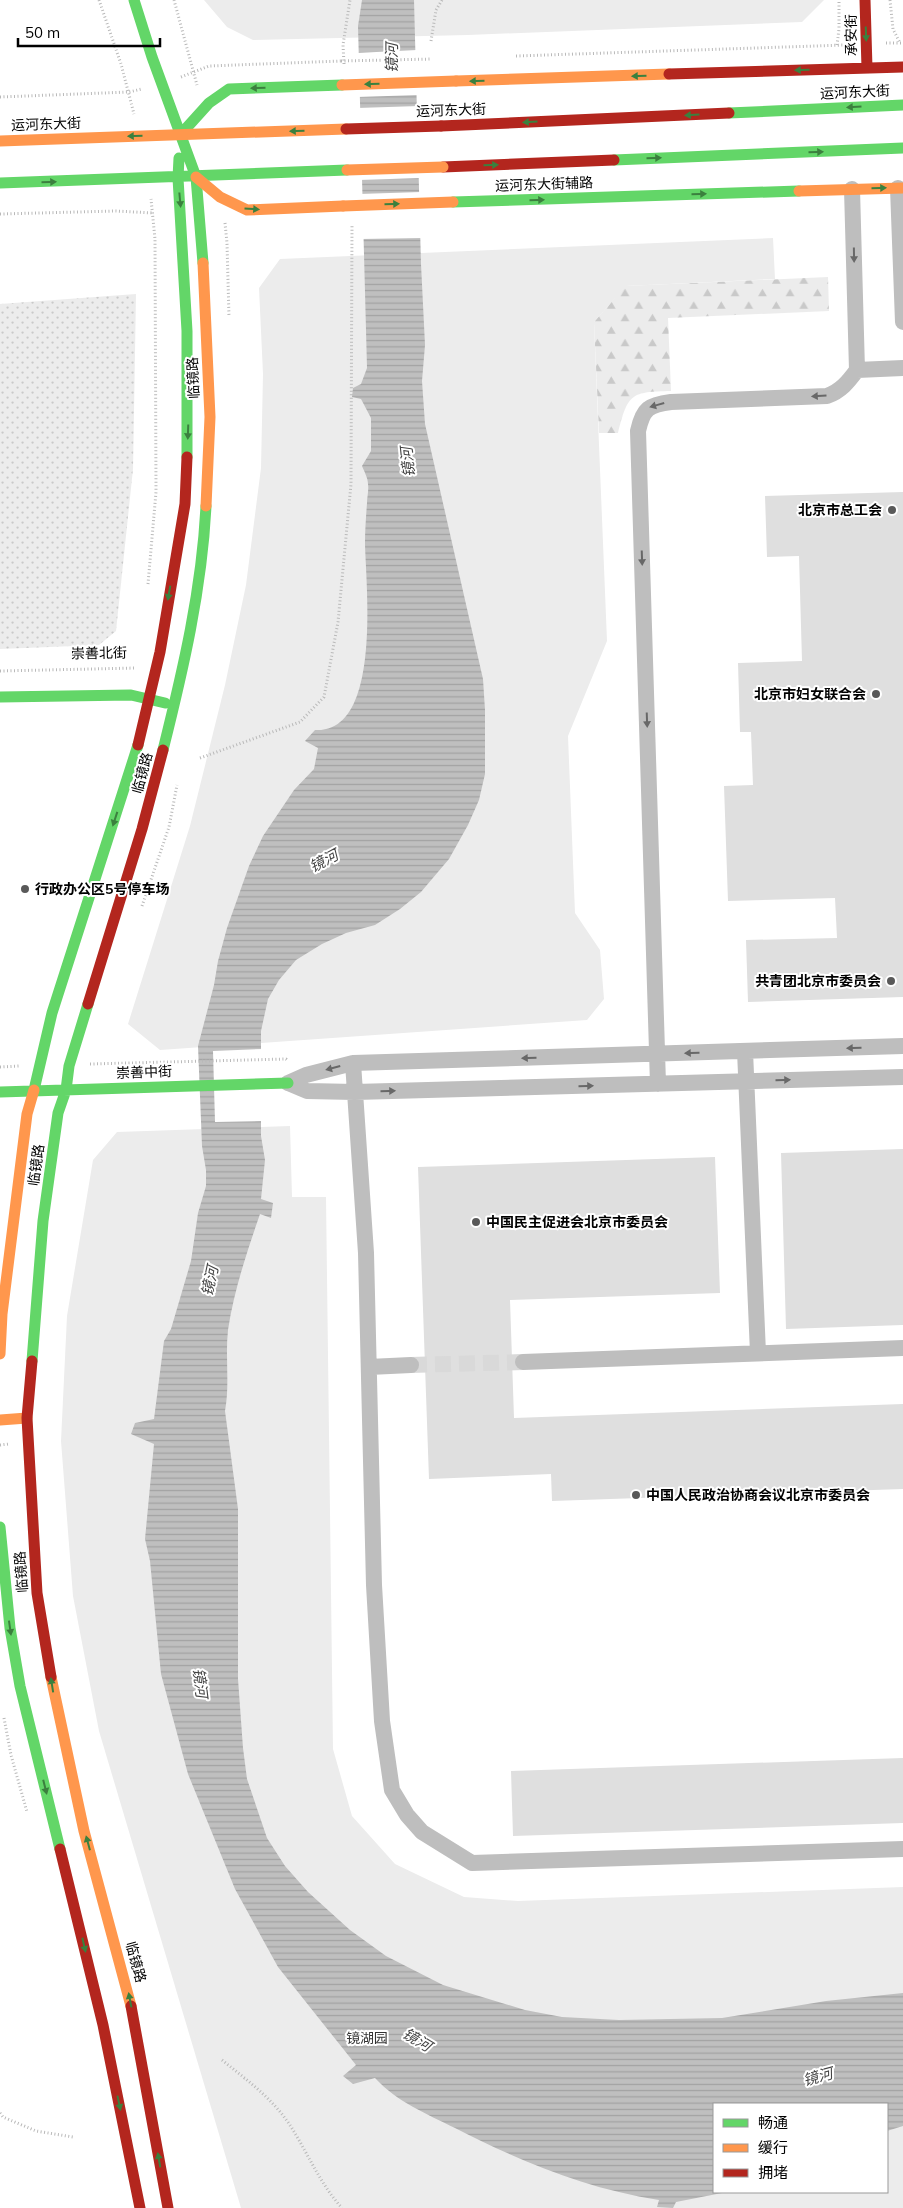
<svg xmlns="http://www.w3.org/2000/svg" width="903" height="2208" font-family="Mulish,'Noto Sans SC',sans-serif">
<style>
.grass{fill:url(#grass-dots)}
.forest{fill:url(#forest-firs)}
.park{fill:#ececec;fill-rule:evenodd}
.water{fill:url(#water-rules)}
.pier{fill:#fff}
.building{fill:#dfdfdf}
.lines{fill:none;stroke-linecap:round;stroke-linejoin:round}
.street-tunnel{stroke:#d9d9d9;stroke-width:16;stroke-dasharray:16 8;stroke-linecap:butt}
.path{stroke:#b9b9b9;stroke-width:3;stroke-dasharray:1 2.5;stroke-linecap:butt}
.street{stroke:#bebebe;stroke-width:16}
.fast{stroke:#63d668;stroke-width:11}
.slow{stroke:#ff974d;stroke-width:11}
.jam{stroke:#b3261e;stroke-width:11}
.path-bridge{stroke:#b9b9b9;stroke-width:3;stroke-dasharray:1 2.5;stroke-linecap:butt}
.slow-bridge{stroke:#ff974d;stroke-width:11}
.jam-bridge{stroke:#b3261e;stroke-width:11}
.oneway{fill:#3b803e}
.oneway2{fill:#686868}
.poi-dot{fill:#595959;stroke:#fff;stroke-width:2}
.labels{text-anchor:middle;stroke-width:4;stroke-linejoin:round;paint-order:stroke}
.street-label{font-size:14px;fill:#000;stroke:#fff}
.poi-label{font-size:14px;font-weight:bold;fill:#000;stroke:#fff;text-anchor:end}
.park-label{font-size:14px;fill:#333;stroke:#fff}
.water-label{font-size:15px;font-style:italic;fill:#444;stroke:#fff}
</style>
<defs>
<pattern id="grass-dots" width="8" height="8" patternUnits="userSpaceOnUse" patternTransform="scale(1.25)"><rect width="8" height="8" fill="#ececec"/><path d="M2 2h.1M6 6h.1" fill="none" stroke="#c9c9c9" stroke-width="1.8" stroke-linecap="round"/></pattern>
<pattern id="forest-firs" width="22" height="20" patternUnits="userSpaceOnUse" patternTransform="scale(1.25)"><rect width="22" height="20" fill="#ececec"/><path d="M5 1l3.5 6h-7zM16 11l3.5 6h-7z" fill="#c9c9c9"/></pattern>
<pattern id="water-rules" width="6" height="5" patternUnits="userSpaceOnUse" patternTransform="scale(1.25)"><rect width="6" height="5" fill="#bfbfbf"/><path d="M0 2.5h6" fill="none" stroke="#a2a2a2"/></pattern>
</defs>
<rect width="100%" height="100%" fill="#fff"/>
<!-- grass -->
<path class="grass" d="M136,294L133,469L116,631L99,645L0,649V304Z"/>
<!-- forest -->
<path class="forest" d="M828,277L829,311L668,318L671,391C631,392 628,393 618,433H599L594,322L625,286Z"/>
<!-- park -->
<path class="park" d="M204,0H824L802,22L468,35L253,40L227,27Z
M773,238L775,279L626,286L594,322L607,641L568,736L575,913L600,950L604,999L587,1020L160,1050L128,1024L190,826L225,685L246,585L261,468L263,374L259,288L280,259Z
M290,1126L292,1197H326L333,1749L352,1816L395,1864L464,1897L518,1901L903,1887V2208H241L99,1731L73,1596L61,1441L67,1316L93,1160L117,1132ZM714,2104H887V2192H714Z"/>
<!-- water -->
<path class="water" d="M362,0H414L421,264L425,345L422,381L425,424L483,679L485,710V774L479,800L468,825L449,859L421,892L400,909L375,925L346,933L322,944L296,960L279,980L268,999L261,1031V1136L265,1160L261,1199L273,1203L271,1218L260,1214C247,1252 234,1290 228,1330C225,1357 230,1384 225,1411L238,1509V1679L243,1748L247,1779L267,1838L285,1866L308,1892L350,1930L386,1956L443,1985L525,2010L562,2017L619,2020L722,2018L826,2001L903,1993V2126L887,2131V2104H714V2192H727L676,2202L673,2208L657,2207L659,2200C584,2188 522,2162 455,2128C427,2114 397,2102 375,2078L353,2084L343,2076L356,2065L278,1967L235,1889L188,1774L161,1674L150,1561L145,1539L154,1444L131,1434L135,1423L154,1419L164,1341L171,1329L191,1261L198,1213L206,1186V1170L202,1146L198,1046L214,985L218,961L227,928L249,866L263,836L294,790L314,769L318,748L305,741L315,730C382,734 366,587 365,544C365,530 366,517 367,503C367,497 369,490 368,484C368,478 364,471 362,466L371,451V418L361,399L352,397L353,388L361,384L367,368L358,26Z"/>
<!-- pier -->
<path class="pier" d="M417,50L419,95L357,97L356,53Z
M419,106L421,178L359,180L357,108Z
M421,192L423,238L360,239L359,194Z
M263,1049L264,1121L215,1122L213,1051Z"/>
<!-- building -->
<path class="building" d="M903,492V997L748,1002L746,940L837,938L835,898L728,901L724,786L753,785L751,732H740L738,663L802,661L799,556L767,557L765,496Z
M903,1149V1325L786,1329L781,1153Z
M715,1157L720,1293L510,1300L514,1418L903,1404V1489L552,1501L551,1474L429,1479L418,1167Z
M903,1758V1823L513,1836L511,1771Z"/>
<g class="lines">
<!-- street-tunnel -->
<path class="street-tunnel" d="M411,1365L523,1362"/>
<!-- path -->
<path class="path" d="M99,0L121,64L134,114
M174,0L197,85
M890,0L893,29L900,43
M431,41L436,10L442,0
M886,43H903
M837,45L839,29V0
M516,56L845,45
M344,64L343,45L350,0
M181,77L209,66L341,61
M0,97L129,92L142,89
M0,214L116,211L154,213
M225,223L227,243L229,317
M148,584L156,492L155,239L151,199
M0,671L136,668
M200,758L300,722L324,697L338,622L351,484L352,225
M142,906L169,827L177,785
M90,1064L286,1059L288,1061
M0,1067L19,1066
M0,1445L9,1444
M4,1718L11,1755L27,1812
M222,2060C248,2081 275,2100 293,2130C309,2156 321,2185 342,2208
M0,2113L3,2117L36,2131L73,2137"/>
<!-- street -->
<path class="street" d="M898,188L903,322
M857,370L903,368
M745,1051L758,1353
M353,1063L366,1253L374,1585L382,1721L392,1790L407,1815L422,1832L472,1863L903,1849
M288,1083L306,1075L353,1063L903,1046
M288,1083L307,1091L355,1092L903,1077
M658,1084L638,431C643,408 649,405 671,402L827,396C841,391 848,382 857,370L852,189
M523,1362L903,1348
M369,1367L411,1365"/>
<!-- fast -->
<path class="fast" d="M134,0L152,57L196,177L203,263
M729,113L903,105
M181,134L209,103L229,89L342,85
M179,158L178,178L187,331V457
M614,160L903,148
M0,183L347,170
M453,202L799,191
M0,697L131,695L165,703
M163,750C183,670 202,589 206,506
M34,1090L52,1013L138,745
M0,1092L288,1083
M32,1361L43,1221L58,1113L66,1090L69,1066L88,1004
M0,1527L10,1628L20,1686L60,1849"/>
<!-- slow -->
<path class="slow" d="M456,81L669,74
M0,141L346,129
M196,177L220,197L247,210L343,206
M799,191L903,188
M203,263L210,417L206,506
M0,1354L2,1314L27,1114L34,1090
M0,1420L27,1418
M51,1677L84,1831L131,2006"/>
<!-- jam -->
<path class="jam" d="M865,0L867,68
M669,74L903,67
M441,126L729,113
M443,167L614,160
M138,745L160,652L185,504L187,457
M88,1004L142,829L163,750
M32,1361L27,1418L37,1593L51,1677
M60,1849L103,2025L140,2208
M131,2006L168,2208"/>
<!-- path-bridge -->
<path class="path-bridge" d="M341,61L432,59"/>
<!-- slow-bridge -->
<path class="slow-bridge" d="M342,85L456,81
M347,170L443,167
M343,206L453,202"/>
<!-- jam-bridge -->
<path class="jam-bridge" d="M346,129L441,126"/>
</g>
<!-- one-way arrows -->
<defs><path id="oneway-solid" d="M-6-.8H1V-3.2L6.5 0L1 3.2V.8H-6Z" transform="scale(1.25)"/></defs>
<g class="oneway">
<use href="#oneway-solid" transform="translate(866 34) rotate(88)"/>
<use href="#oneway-solid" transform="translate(802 70) rotate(178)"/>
<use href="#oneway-solid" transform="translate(639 76) rotate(178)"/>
<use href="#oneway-solid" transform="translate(477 81) rotate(178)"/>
<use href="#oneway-solid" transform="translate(372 84) rotate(178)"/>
<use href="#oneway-solid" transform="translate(258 88) rotate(178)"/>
<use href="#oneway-solid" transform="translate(854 107) rotate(177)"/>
<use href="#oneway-solid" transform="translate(692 115) rotate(177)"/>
<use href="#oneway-solid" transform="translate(530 122) rotate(177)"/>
<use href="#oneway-solid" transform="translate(297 131) rotate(178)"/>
<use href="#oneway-solid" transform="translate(135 136) rotate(178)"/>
<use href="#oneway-solid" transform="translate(816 152) rotate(-2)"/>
<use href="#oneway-solid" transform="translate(654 158) rotate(-2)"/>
<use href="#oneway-solid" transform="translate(491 165) rotate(-2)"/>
<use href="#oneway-solid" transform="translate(49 182) rotate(-2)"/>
<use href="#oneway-solid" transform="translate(879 188) rotate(-2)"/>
<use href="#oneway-solid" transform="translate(699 194) rotate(-2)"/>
<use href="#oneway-solid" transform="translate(180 200) rotate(85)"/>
<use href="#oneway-solid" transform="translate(537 200) rotate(-2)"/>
<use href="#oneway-solid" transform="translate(392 204) rotate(-2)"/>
<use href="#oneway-solid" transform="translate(252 209) rotate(4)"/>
<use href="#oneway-solid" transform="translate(188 432) rotate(92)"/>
<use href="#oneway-solid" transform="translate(169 593) rotate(100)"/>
<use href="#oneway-solid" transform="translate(115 819) rotate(108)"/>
<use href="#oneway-solid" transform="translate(10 1628) rotate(82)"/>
<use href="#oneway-solid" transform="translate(52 1685) rotate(-99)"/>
<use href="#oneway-solid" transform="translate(45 1787) rotate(76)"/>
<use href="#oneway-solid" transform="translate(88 1843) rotate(-105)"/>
<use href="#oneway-solid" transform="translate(84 1945) rotate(77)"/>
<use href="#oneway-solid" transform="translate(130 2000) rotate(-101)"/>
<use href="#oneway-solid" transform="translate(119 2103) rotate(78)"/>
<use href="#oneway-solid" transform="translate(159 2160) rotate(-100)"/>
</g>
<g class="oneway2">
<use href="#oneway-solid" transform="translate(854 255) rotate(89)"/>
<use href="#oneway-solid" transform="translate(819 396) rotate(177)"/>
<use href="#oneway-solid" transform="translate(657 405) rotate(164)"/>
<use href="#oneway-solid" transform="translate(642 558) rotate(88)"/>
<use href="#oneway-solid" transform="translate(647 720) rotate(88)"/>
<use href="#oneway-solid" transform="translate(854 1048) rotate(178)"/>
<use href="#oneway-solid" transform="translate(692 1053) rotate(178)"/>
<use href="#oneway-solid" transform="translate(529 1058) rotate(178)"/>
<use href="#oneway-solid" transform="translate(333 1068) rotate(165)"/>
<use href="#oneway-solid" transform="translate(783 1080) rotate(-1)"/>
<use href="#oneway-solid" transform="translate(586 1086) rotate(-1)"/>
<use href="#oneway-solid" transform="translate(388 1091) rotate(-1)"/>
</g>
<!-- markers -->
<g class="poi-dot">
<circle cx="892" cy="510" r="5"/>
<circle cx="876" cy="694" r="5"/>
<circle cx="25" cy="889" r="5"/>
<circle cx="891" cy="981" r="5"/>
<circle cx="476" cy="1222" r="5"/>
<circle cx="636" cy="1495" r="5"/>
</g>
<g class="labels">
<!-- street labels -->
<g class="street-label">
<text transform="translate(851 35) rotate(-91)" y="5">承安街</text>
<text transform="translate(855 92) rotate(-3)" y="5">运河东大街</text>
<text transform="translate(451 110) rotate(-2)" y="5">运河东大街</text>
<text transform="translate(46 124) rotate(-2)" y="5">运河东大街</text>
<text transform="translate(544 184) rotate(-2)" y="5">运河东大街辅路</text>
<text transform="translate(193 378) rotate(-93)" y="5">临镜路</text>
<text transform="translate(99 653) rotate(-1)" y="5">崇善北街</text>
<text transform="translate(142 773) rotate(-75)" y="5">临镜路</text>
<text transform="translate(144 1072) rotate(-2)" y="5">崇善中街</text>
<text transform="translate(36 1165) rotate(-82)" y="5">临镜路</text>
<text transform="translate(21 1572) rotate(-94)" y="5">临镜路</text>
<text transform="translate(136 1962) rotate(75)" y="5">临镜路</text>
</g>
<!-- poi labels -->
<g class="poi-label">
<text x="882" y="515">北京市总工会</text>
<text x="866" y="699">北京市妇女联合会</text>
<text x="35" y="894" text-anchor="start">行政办公区5号停车场</text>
<text x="881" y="986">共青团北京市委员会</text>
<text x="486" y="1227" text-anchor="start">中国民主促进会北京市委员会</text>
<text x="646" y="1500" text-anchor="start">中国人民政治协商会议北京市委员会</text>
</g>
<!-- park labels -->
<g class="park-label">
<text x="367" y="2043">镜湖园</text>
</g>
<!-- water labels -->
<g class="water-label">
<text transform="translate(392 58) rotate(-90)" y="5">镜河</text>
<text transform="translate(408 462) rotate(-96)" y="5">镜河</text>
<text transform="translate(324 861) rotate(-28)" y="5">镜河</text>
<text transform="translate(210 1281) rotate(-78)" y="5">镜河</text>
<text transform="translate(200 1683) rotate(83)" y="5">镜河</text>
<text transform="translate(417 2040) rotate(31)" y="5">镜河</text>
<text transform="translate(818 2077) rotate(-15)" y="5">镜河</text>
</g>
</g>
<!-- legend -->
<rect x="713" y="2103" width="175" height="90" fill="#ffffff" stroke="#999999"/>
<rect x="723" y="2119" width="25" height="8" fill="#63d668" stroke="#999999"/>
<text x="758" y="2128" font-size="15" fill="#000000">畅通</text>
<rect x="723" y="2144" width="25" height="8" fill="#ff974d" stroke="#999999"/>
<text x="758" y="2153" font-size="15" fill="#000000">缓行</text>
<rect x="723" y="2169" width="25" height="8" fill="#b3261e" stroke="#999999"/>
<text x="758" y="2178" font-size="15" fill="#000000">拥堵</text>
<!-- scale -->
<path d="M18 38v8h142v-8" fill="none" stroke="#000000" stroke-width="2.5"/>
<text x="25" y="38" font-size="15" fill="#000000" stroke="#ffffff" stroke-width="4" paint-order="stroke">50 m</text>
</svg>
